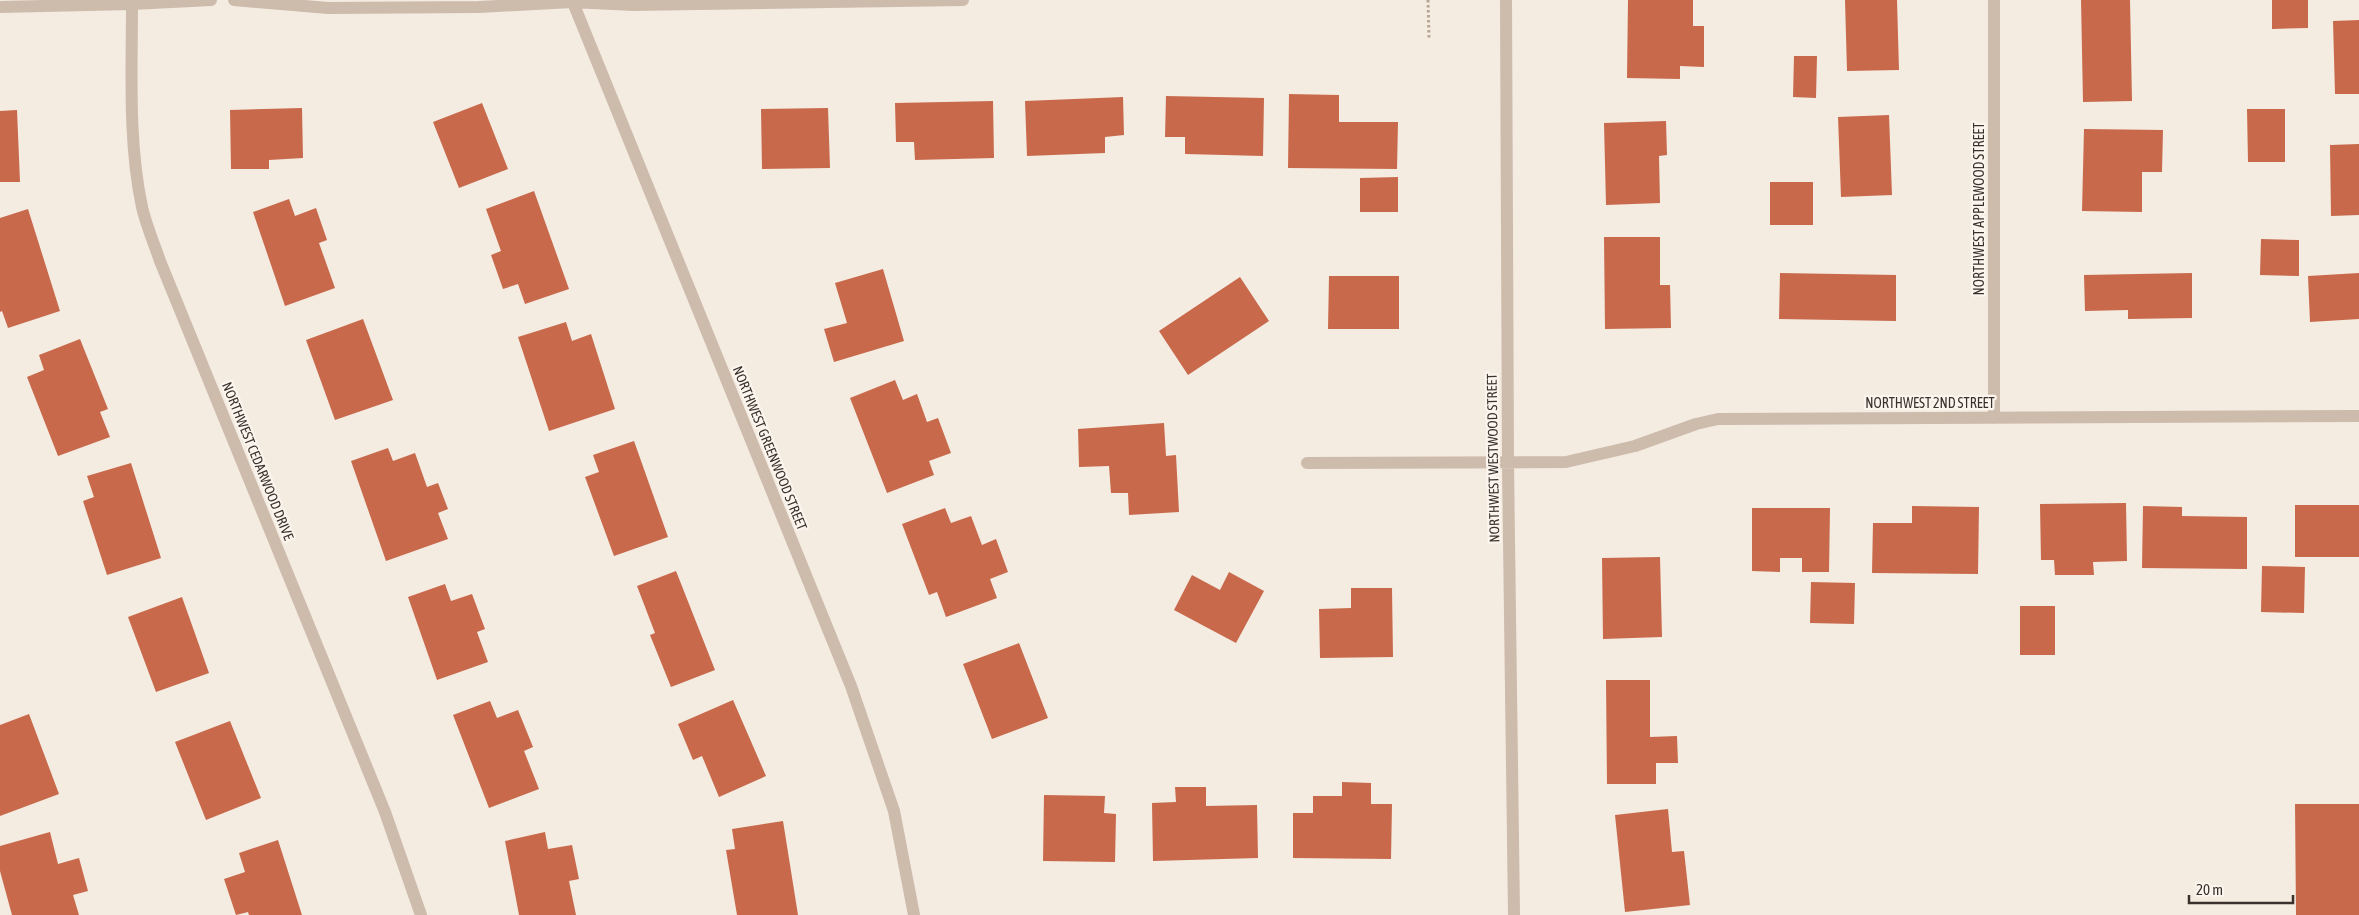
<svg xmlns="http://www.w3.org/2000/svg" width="2359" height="915" font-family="'Asap Condensed',sans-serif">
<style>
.building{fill:#c8694b}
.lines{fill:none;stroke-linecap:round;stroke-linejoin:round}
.path{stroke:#b9a596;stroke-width:3;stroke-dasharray:2.5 2.5;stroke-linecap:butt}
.minor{stroke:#cdbbac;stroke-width:12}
.labels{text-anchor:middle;stroke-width:4.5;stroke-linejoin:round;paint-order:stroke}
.street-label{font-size:14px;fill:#3b302b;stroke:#fbf5ee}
</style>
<rect width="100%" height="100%" fill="#f4ebe1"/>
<!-- building -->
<path class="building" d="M1628,0H1693V26H1704V67L1680,66V79L1627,78Z
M1845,0H1897L1899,70L1847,71Z
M2081,0H2130L2132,101L2083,102Z
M2272,0H2308V28L2272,29Z
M2359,20V94H2335L2333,21Z
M1794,56H1817L1816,98L1793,97Z
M1289,94L1339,95V122H1398L1397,169L1288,168Z
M1166,96L1264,98L1263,156L1185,154V137H1165Z
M1123,97L1124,135L1105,137V153L1027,156L1025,101Z
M993,101L994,158L915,160L914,142H896L895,103Z
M482,103L508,169L459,188L433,122Z
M302,108L303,158L269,160V169H231L230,110Z
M828,108L830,168L762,169L761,109Z
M2247,109H2285V162H2248Z
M17,110L20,182H0V111Z
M1889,115L1892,195L1841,197L1838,117Z
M1666,121L1667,155L1659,156L1660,203L1606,205L1604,123Z
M2084,129L2163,130L2162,172H2142V212L2082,211Z
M2359,144V215L2331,216L2330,145Z
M1398,177V212H1360V178Z
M1770,182H1813V225H1770Z
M534,191L569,289L525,304L518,284L503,289L491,255L501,251L486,209Z
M289,199L295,216L316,208L327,240L319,243L335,288L285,306L253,212Z
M28,209L60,311L8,328L2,311L0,312V218Z
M1604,237H1660V285H1670L1671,328L1605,329Z
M2261,239L2299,240V276L2260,275Z
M883,269L904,341L834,362L824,329L847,323L835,283Z
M1780,273L1896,275V321L1779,319Z
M2192,273V318L2128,319V310L2085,311L2084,275Z
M2359,273V319L2310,322L2308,276Z
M1329,276H1399V329H1328Z
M1240,277L1269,321L1188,375L1159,331Z
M363,319L393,400L335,420L306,340Z
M566,322L572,341L591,334L615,409L549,431L518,337Z
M80,339L108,409L100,412L110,437L58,456L27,377L44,370L39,355Z
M895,380L903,400L917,394L927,422L938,418L951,453L929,461L934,475L887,493L850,398Z
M1164,423L1166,456L1176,455L1179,512L1129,515L1128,493H1111L1109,466L1079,467L1078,429Z
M634,441L668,537L614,556L585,477L599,472L593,455Z
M388,448L393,461L415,453L427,487L438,483L448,509L438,513L448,539L386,561L351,461Z
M131,463L161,558L107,575L83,501L94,497L87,476Z
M2126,503L2127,561L2093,562L2094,575H2055L2054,560H2041L2040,504Z
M2295,505H2359V557H2295Z
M1912,506L1979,507L1978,574L1872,573L1873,523H1912Z
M2143,506L2182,507V516L2247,517V569L2142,568Z
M945,508L951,523L971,516L982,545L996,539L1008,572L990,579L997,598L946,617L937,592L929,595L902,524Z
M1752,508H1830L1829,572H1802V558H1780V572L1752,571Z
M1660,557L1662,637L1603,639L1602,558Z
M2262,566L2305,567L2304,613L2261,612Z
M676,571L715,670L671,687L650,635L655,633L637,586Z
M1229,572L1264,591L1236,643L1174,610L1192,575L1220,590Z
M1811,582L1855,583L1854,624L1810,623Z
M445,584L451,601L472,594L485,629L477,632L488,662L437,680L408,597Z
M1351,588H1392L1393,657L1320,658L1319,609L1351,608Z
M182,597L209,673L156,692L128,617Z
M2020,606H2055V655H2020Z
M1019,643L1048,718L992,739L963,664Z
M1606,680H1650V737L1677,736L1678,763H1656V784H1607Z
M733,700L766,776L719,797L702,756L693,760L678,724Z
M490,701L497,718L518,710L533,747L524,751L539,789L489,808L453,715Z
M29,714L59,794L0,816V725Z
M230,721L261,798L206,820L175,742Z
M1342,782L1371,783V804H1392L1391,859L1293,858V813H1313V796H1342Z
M1175,787H1206V806L1257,805L1258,858L1153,861L1152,803L1176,802Z
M1044,795L1105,796L1104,813L1116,814L1115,862L1043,861Z
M2295,804H2359V915H2296Z
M1668,809L1672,852L1684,851L1690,905L1625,912L1615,815Z
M783,821L798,915H737L726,850L735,849L732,829Z
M50,832L58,864L79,858L88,891L73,895L79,915H12L0,871V846Z
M545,832L548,849L572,845L579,879L569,881L576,915H519L505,841Z
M278,840L302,915H249L248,912L236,915L224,879L245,872L239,853Z"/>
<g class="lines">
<!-- path -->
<path class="path" d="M1428,0L1429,38"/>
<!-- minor -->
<path class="minor" d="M234,0L328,8L479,7L572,2L633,5L963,0
M572,0L851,686L894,811L914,915
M1506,0L1508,464L1514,915
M132,4C132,71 128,141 142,207C146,225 154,243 160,261L385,812L421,915
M0,7L132,4L211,0
M1994,418V0
M1307,463L1566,462L1635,446L1696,424L1718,419L2359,416"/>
</g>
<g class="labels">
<!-- street labels -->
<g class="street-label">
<text transform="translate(1979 209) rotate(-90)" y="5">NORTHWEST APPLEWOOD STREET</text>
<text x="1930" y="408">NORTHWEST 2ND STREET</text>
<text transform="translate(770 448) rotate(68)" y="5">NORTHWEST GREENWOOD STREET</text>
<text transform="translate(1493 458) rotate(-91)" y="5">NORTHWEST WESTWOOD STREET</text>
<text transform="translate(258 461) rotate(68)" y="5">NORTHWEST CEDARWOOD DRIVE</text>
</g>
</g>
<!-- scale -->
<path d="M2189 895v8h104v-8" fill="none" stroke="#3b302b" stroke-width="2.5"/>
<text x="2196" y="895" font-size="15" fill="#3b302b" stroke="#fbf5ee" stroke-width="4" paint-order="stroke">20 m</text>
</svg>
